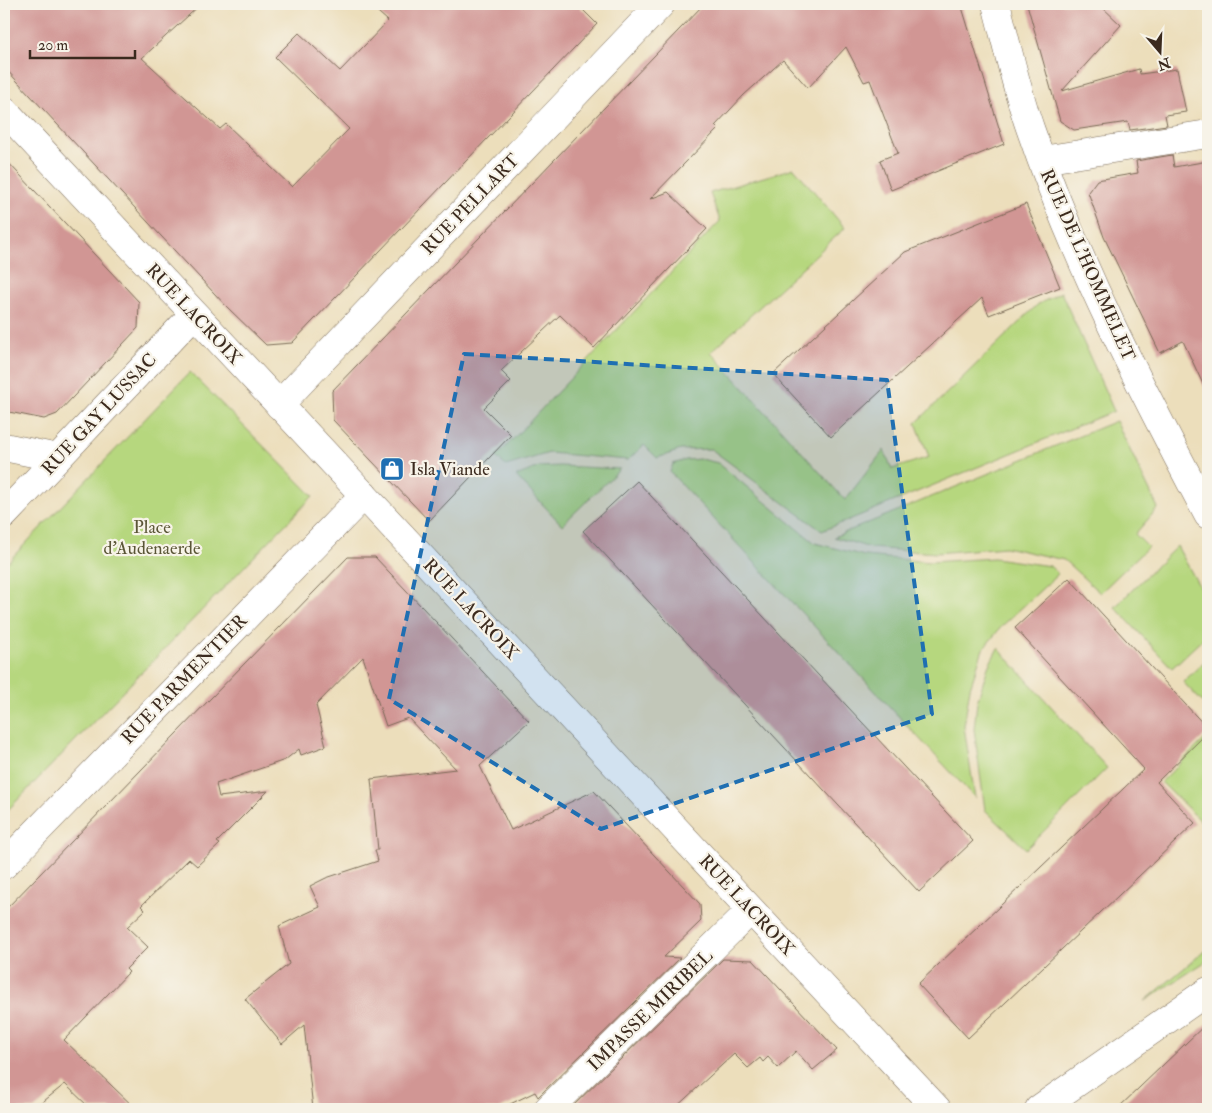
<svg xmlns="http://www.w3.org/2000/svg" width="1212" height="1113" font-family="'IM FELL Double Pica',serif">
<style>
.green{fill:#b6d77e;stroke:#78804e}
.building{fill:#d19694}
.lines{fill:none;stroke-linecap:round;stroke-linejoin:round}
.minor-casing{stroke:#796955;stroke-width:29}
.minor{stroke:#fff;stroke-width:28}
.marked{fill:#1f6fb2;fill-opacity:0.2;stroke:#1f6fb2;stroke-width:4;stroke-dasharray:10 6;stroke-linejoin:round}
.labels{text-anchor:middle;stroke-width:4.5;stroke-linejoin:round;paint-order:stroke}
.street-label{font-size:18px;fill:#3b2a1e;stroke:#f7f3e8}
.poi-label{font-size:18px;fill:#3b2a1e;stroke:#f7f3e8;text-anchor:start}
.park-label{font-size:18px;fill:#5a5536;stroke:#f7f3e8}
</style>
<rect width="100%" height="100%" fill="#f7f3e8"/>
<filter id="ink" filterUnits="userSpaceOnUse"><feTurbulence type="fractalNoise" baseFrequency=".02" numOctaves="2"/><feDisplacementMap in="SourceGraphic" scale="10" xChannelSelector="R" yChannelSelector="G"/><feConvolveMatrix kernelMatrix="1 2 1 2 8 2 1 2 1" color-interpolation-filters="sRGB"/></filter>
<filter id="wash" filterUnits="userSpaceOnUse"><feTurbulence type="fractalNoise" baseFrequency=".0096" numOctaves="4" result="noise"/><feDisplacementMap in="SourceGraphic" scale="20" xChannelSelector="R" yChannelSelector="G"/><feGaussianBlur stdDeviation="1.12" result="paint"/><feColorMatrix in="noise" values="0 0 0 0 0 0 0 0 0 0 0 0 0 0 0 0 0 1.4 0 .05"/><feComposite in="paint" operator="in"/></filter>
<g filter="url(#wash)">
<rect width="100%" height="100%" fill="#ecdebb"/>
<!-- green -->
<path class="green" d="M794,168L845,228L711,352L845,500L884,450L892,469L929,457L916,423L1037,305L1061,292L1114,411L822,531L711,449L681,450L657,458L644,445L628,460L549,453L506,466L496,457L720,221L710,193Z
M190,372L313,496L4,814V566Z
M1116,421L1158,508L1135,534L1148,547L1100,593L1064,560L1005,547L936,553L870,548L834,537Z
M701,459L718,463L815,543L865,556L930,562L994,558L1050,566L1058,574L1002,626L983,649L970,688L964,726L975,798L670,472L673,464L686,460Z
M560,466L620,469L562,525L516,476L539,467Z
M1177,546L1208,602V634L1172,668L1115,607Z
M998,648L1107,768L1026,849L985,810L974,729L977,702L988,667Z
M1208,658V708L1183,682Z
M1208,736V815L1202,822L1161,782Z
M1208,948V960L1145,1001Z"/>
<g id="blocks">
<!-- building -->
<path class="building" d="M4,4H201L142,58L220,129L226,124L292,187L349,129L275,57L299,33L340,71L388,21L369,4H577L597,24L292,343L266,345L227,307L4,67Z
M704,4H961L1004,144L891,190L880,160L898,153L870,80L864,82L846,47L808,88L783,60L744,95L715,126L718,129L650,199L668,192L707,229L594,348L560,315L501,371L511,381L484,408L511,435L429,521L333,420L332,391Z
M1027,4H1099L1121,25L1062,91L1139,69L1140,74L1177,69L1186,112L1165,115L1167,125L1130,130L1128,122L1074,130L1060,121Z
M1172,155L1174,167L1208,161V395L1183,341L1160,353L1104,237L1088,192L1097,180L1138,173L1136,161Z
M4,158L139,302L138,328L57,414L44,419L4,411Z
M1026,204L1060,287L989,315L982,298L831,437L773,374L905,252Z
M637,481L973,841L919,892L583,531Z
M348,557H375L529,721L480,766L511,830L594,791L700,904L701,921L664,957L680,958L538,1097L535,1092L500,1109H313L304,1025L282,1044L245,999L289,964L279,926L320,907L310,886L326,878L378,861L375,850H378L371,779L456,769L408,718L386,726L363,657L316,705L326,746L301,755L299,749L285,760L216,784L219,797L268,791L217,842L220,844L197,866L189,859L141,906L145,910L127,927L148,947L126,969L129,972L64,1040L136,1109H91L65,1084L34,1109H4V911Z
M1069,578L1208,729V732L1157,782L1195,823L968,1038L918,984L1144,769L1015,628Z
M723,959L753,960L837,1050L813,1070L796,1051L778,1068L768,1057L763,1062L760,1058L748,1068L734,1054L674,1109H570Z
M1208,1022V1099L1198,1109H1117Z"/>
</g>
</g>
<g filter="url(#ink)">
<use href="#blocks" fill-opacity="0" stroke="#796955" stroke-width="1"/>
<g class="lines">
<defs>
<path id="minor" d="M996,4C1007,45 1016,88 1030,128C1076,263 1142,390 1208,515
M4,110L937,1109
M1042,160L1208,134
M279,405L661,4
M4,447L58,458
M4,515L194,314
M4,865L364,495
M548,1109L751,910
M1039,1109L1208,991"/>
</defs>
<!-- minor casing -->
<use href="#minor" class="minor-casing"/>
<!-- minor -->
<use href="#minor" class="minor"/>
</g>
</g>
<!-- marked area -->
<path class="marked" d="M464,354L887,380L932,714L601,829L389,699Z"/>
<!-- icons -->
<defs>
<symbol id="shop-square" viewBox="-11 -11 22 22"><rect x="-9" y="-9" width="18" height="18" rx="4" fill="#1f6fb2" stroke="#f7f3e8"/><path d="M-5-2.5h2.3a2.7 3.5 0 0 1 5.4 0H5L5.5 6h-11ZM-1.5-2.5h3a1.5 2.3 0 0 0-3 0Z" fill="#fff"/></symbol>
</defs>
<g fill-rule="evenodd">
<use href="#shop-square" x="378" y="455" width="28" height="28"/>
</g>
<g class="labels">
<!-- street labels -->
<g class="street-label">
<text transform="translate(470 204) rotate(-46)" y="6">RUE PELLART</text>
<text transform="translate(1088 265) rotate(66)" y="6">RUE DE L'HOMMELET</text>
<text transform="translate(194 314) rotate(47)" y="6">RUE LACROIX</text>
<text transform="translate(99 414) rotate(-47)" y="6">RUE GAY LUSSAC</text>
<text transform="translate(471 609) rotate(47)" y="6">RUE LACROIX</text>
<text transform="translate(184 679) rotate(-46)" y="6">RUE PARMENTIER</text>
<text transform="translate(747 905) rotate(47)" y="6">RUE LACROIX</text>
<text transform="translate(650 1010) rotate(-44)" y="6">IMPASSE MIRIBEL</text>
</g>
<!-- poi labels -->
<g class="poi-label">
<text x="410" y="475">Isla Viande</text>
</g>
<!-- park labels -->
<g class="park-label">
<text x="152" y="533">Place<tspan x="152" dy="21">d'Audenaerde</tspan></text>
</g>
</g>
<!-- margin -->
<rect width="1212" height="1113" fill="none" stroke="#f7f3e8" stroke-width="20"/>
<!-- north arrow -->
<g transform="translate(1160 52) rotate(161)" stroke="#f7f3e8" stroke-width="4" paint-order="stroke">
<path d="M0-4L9 19L0 12L-9 19Z" fill="#3b2a1e"/>
<text y="-8" font-size="14" font-weight="bold" text-anchor="middle" fill="#3b2a1e">N</text>
</g>
<!-- scale -->
<path d="M30 50v8h105v-8" fill="none" stroke="#3b2a1e" stroke-width="2.5"/>
<text x="38" y="50" font-size="15" fill="#3b2a1e" stroke="#f7f3e8" stroke-width="4" paint-order="stroke">20 m</text>
</svg>
